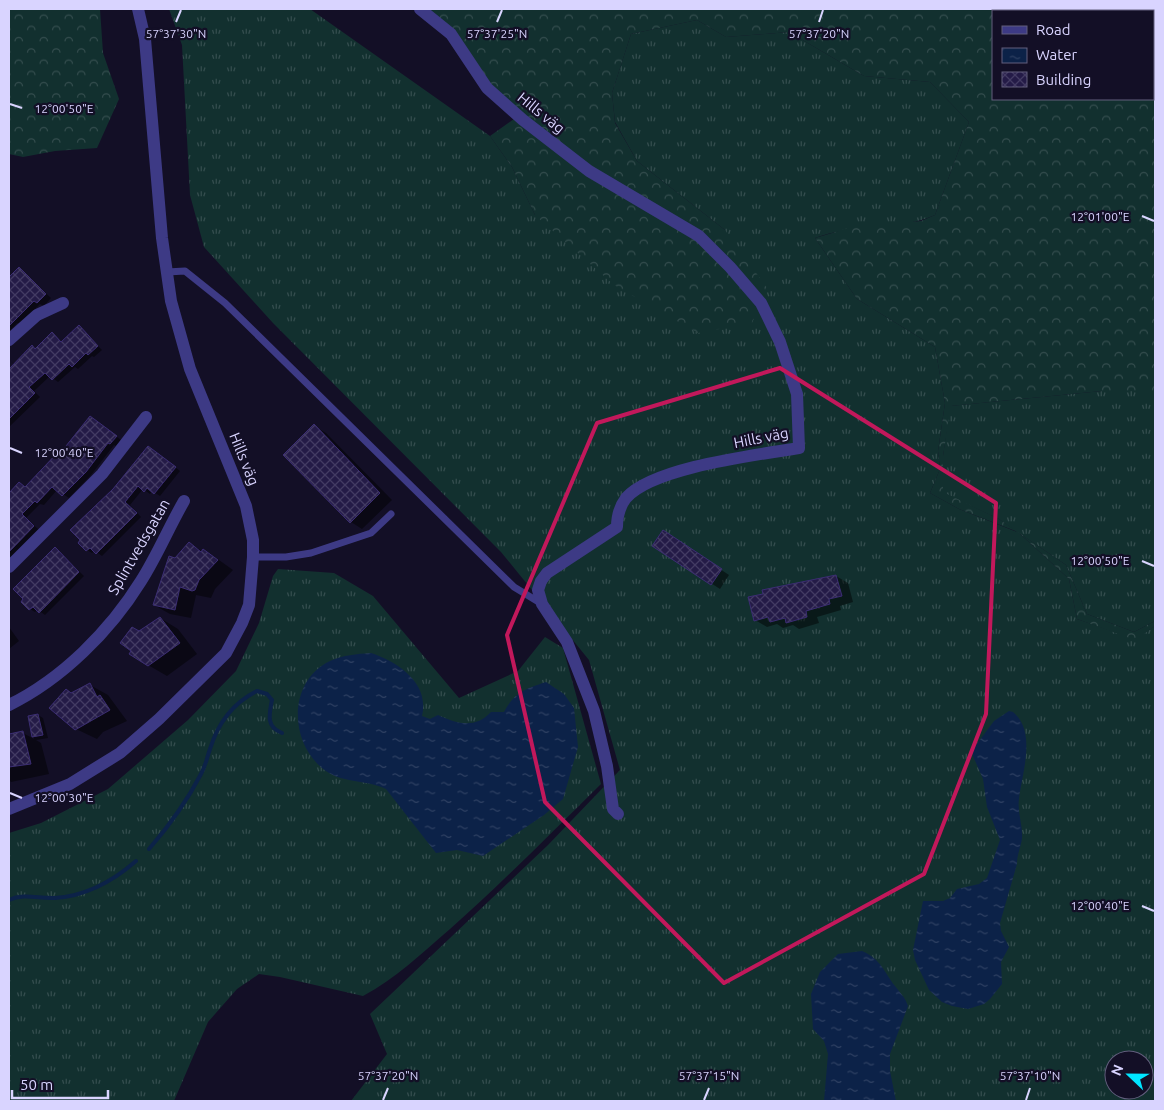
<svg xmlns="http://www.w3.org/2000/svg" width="1164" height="1110" font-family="Ubuntu,sans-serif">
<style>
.grass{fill:url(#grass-tufts);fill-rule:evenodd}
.forest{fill:url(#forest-crowns);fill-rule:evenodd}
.water{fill:url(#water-ripples)}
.shadow{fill:#0007}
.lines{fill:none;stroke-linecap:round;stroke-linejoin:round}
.stream{stroke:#0c2248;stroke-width:4}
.building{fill:url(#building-cross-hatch);stroke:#3b2d73}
.service{stroke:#3d3a85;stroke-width:7}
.minor{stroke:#3d3a85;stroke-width:12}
.marked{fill:none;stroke:#c2185b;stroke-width:4;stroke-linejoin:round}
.ticks{fill:none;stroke:#d9d4ff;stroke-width:2}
.labels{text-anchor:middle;stroke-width:4.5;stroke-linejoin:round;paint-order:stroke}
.street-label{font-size:15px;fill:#d9d4ff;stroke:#130f26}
.ticks-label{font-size:12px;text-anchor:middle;fill:#d9d4ff;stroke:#130f26;stroke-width:4.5;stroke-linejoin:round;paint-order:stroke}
</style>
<defs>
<pattern id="grass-tufts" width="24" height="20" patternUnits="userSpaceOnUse" patternTransform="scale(1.25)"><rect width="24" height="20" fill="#12302f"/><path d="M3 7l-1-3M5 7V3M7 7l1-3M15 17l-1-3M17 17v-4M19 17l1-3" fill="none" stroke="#344d4e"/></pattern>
<pattern id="forest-crowns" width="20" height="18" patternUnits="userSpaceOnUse" patternTransform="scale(1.25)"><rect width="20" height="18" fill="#12302f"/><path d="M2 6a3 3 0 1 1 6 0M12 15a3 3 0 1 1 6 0" fill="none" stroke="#344d4e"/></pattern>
<pattern id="water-ripples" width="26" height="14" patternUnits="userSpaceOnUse" patternTransform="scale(1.25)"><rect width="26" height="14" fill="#0c2248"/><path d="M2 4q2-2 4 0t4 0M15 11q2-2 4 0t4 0" fill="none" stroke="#2f4163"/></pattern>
<pattern id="building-cross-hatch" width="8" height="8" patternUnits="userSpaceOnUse" patternTransform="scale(1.25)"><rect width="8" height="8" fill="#241b47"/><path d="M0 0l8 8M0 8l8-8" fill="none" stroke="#433b63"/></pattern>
</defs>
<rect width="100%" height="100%" fill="#130f26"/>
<!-- grass -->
<path class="grass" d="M169,9H310L490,136L512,167L535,215L725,230L637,161L615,122L612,93L631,34L697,20L726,37L789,32L864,76L930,82L969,122L935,215C899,231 855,223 815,238L857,299L935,347L945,403L938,451L940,469L930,493L959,509L1017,532L999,519L943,493V456L950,406L1102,391H1155V621L1134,632L1087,614L1066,565L1019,533L1069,579L1077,619L1135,639L1155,626V1101H351L387,1054L370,1014L548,845L620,770L589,660L501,552L273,323L204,247L190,195L182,45ZM1114,1060H1144V1090H1114Z
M278,569L334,573L373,596L459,698L518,671L545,637L563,648L601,784C551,833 502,883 450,929C422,953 395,979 363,996L280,977L259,974L237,989L208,1022L174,1101H9V833L41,823L108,789L188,720L236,671L259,623L273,576Z"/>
<!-- forest -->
<path class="forest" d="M9,9H100L103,53L119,99L97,148L55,151L23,157L9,154Z
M428,9H1155V391H1102L951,406L943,456V492L999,519L1066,565L1087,614L1134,632L1155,621V626L1135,640L1077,619L1069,579L1018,532L959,509L930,493L940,469L938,451L945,403L935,347L857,299L815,238L849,228L921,221L935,215L969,122L930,82L864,76L789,32L726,37L697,20L631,34L612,93L615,123L637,161L725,230L767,288L752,323L698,333L614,285L535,215L512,167L490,136L521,114L489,82ZM993,11H1153V99H993Z"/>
<!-- water -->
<path class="water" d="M371,653C398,662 430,683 422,716L430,719L438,715C458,724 475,729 491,712H504C515,692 525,689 546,682L564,694L574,708L578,747L563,799L544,815L483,856L457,850L436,853L386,789C366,779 340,784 322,768C289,741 288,681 330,661C344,655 356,654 371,653Z
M1009,711L1013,712C1037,732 1022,773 1019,799C1017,812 1023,825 1022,838C1021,847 1017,854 1017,864L1000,923L1001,931L1009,947L1001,962L1002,984L990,999L984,1004L968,1009L952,1006L942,1002L929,990L915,960L913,950L923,901H943L950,898L957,889L979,884L987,878L1000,840L987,807L983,779L973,756V749L994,721Z
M862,951C881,959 884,972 895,986C901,994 905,997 908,1006L890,1054V1071L896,1101H824L828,1054L824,1041L813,1029L811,994L820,972L838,954Z"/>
<!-- shadow -->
<path class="shadow" d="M19,268L51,298L44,306L40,304L20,324L17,323L9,332V279Z
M79,327L102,350L94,357L92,356L78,369L75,367L58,382L50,376L34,391L40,397L9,427V369L32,347L36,349L52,334L62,342Z
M96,421L121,440L116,446L114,445L91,475L69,498L57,490L44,505L40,504L26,518L39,530L9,560V495L20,484L25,487Z
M314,426L326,433L392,500L362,529L351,522Z
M153,450L180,471L160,496L152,491L150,494L143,489L130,505L141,517L102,556L95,551L92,553L87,550Z
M672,537L729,575L720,589L654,546Z
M189,544L219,560L233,570L215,589L211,598L196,595L191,618L170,614L154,605L176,560Z
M55,548L84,576L45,615L38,610L35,612L30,609Z
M836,576L848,583L853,602L840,606L841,610L817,617L819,623L799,629L793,625L783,628L777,624L767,627L755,620L764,594L763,591Z
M160,618L178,629L197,654L167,676L148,665L139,632Z
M9,627L19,641L9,649Z
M90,685L108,695L127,721L103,732L97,739L76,729L72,694Z
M38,715L43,718L48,738L36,740L41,743L49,774L11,782L9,780V736L23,733L34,739L29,717Z"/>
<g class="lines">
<!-- stream -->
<path class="stream" d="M149,849C169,826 187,801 201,774C206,765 207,757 210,749C218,723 233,703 257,691L267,694L272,700C269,715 266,727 282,733
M9,900C24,893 39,899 55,898C87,896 113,881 136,861"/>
</g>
<!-- building -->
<path class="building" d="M19,267L46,294L37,303L34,301L9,326V277Z
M79,325L98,346L88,355L86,353L72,367L69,364L52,380L45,373L29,387L35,393L9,419V369L32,345L35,349L52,332L61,342Z
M90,416L117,436L110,444L108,443L86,472L62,496L52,487L37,503L35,501L22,514L34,526L9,552V493L19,482L25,487L61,449L62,451Z
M314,424L380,493L350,523L283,455Z
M148,446L176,467L154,494L147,488L144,492L138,486L125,502L137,513L96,554L90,548L86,551L78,543L80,540L70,530L113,489Z
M663,530L722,569L711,585L652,546Z
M189,542L201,552L203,549L218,560L199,580L195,590L192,591L180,587L175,610L153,605L169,556L175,558Z
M55,547L79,572L39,613L33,607L29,610L21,602L23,599L13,589Z
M836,575L842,596L829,599L830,604L806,611L807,617L786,623L785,618L770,622L768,617L754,621L748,597L763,594L762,590Z
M160,617L180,643L148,666L129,654L131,651L120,643L132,627L139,631Z
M90,683L97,697L100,695L110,710L75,730L49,708L66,689L71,693Z
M38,714L43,735L32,737L28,716Z
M23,731L31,764L9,767V734Z"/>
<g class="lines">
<!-- service -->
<path class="service" d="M167,272L185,271L225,303L514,587L542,604
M253,557H286L311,553L371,533L391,514"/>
<!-- minor -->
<path class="minor" d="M420,9L451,34L487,88L523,120L589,171L699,236L730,267L761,303L780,342L797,394L799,448C757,455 653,467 626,498C620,506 617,517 617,527L547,573L541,581L538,590L542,604L567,642L594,711L607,766L613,809L618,814
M9,340L37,315L63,303
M9,567L102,474L146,417
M9,705C62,679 110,631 141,581C157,556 169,527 184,501
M9,809L70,784L120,753L159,719L226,653L242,623L249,605L253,557V540L246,506L190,369L171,301L162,238L145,39L138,9"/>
</g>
<!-- marked area -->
<path class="marked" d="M780,368L996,503L986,714L924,874L724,983L545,802L507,635L597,423Z"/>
<!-- ticks -->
<path class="ticks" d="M176,22L181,10M497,22L502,10M819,22L823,10M10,104L22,108M1142,216L1154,221M10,448L22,453M1142,561L1154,566M10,793L22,798M1142,906L1154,911M383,1100L388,1088M704,1100L709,1088M1026,1100L1030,1088"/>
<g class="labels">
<!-- street labels -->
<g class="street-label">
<text transform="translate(541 113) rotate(39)" y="5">Hills väg</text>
<text transform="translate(761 438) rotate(-11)" y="5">Hills väg</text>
<text transform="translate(244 459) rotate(68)" y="5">Hills väg</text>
<text transform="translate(139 547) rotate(-60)" y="5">Splintvedsgatan</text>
</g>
</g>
<g class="ticks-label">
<text x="176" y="38">57°37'30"N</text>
<text x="497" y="38">57°37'25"N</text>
<text x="819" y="38">57°37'20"N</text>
<text x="64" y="113">12°00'50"E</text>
<text x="1100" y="221">12°01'00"E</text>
<text x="64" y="457">12°00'40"E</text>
<text x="1100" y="565">12°00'50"E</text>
<text x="64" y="802">12°00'30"E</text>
<text x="1100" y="910">12°00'40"E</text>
<text x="388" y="1080">57°37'20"N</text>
<text x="709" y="1080">57°37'15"N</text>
<text x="1030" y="1080">57°37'10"N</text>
</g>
<!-- border -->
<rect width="1164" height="1110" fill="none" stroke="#d9d4ff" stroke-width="20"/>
<!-- legend -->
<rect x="992" y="10" width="162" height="90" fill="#130f26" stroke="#625e7d"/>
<rect x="1002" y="26" width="25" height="8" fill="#3d3a85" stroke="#625e7d"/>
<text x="1036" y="35" font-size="15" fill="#d9d4ff">Road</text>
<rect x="1002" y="48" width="25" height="15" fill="url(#water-ripples)" stroke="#625e7d"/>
<text x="1036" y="60" font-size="15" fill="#d9d4ff">Water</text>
<rect x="1002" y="72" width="25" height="15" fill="url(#building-cross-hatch)" stroke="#625e7d"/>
<text x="1036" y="85" font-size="15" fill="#d9d4ff">Building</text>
<!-- north arrow -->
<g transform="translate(1129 1075) rotate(292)"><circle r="24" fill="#130f26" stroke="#625e7d"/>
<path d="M0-4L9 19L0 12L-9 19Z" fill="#00e5ff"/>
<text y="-8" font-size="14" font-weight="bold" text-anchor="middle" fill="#d9d4ff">N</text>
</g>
<!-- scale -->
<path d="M12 1090v8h96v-8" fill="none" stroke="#d9d4ff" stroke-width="2.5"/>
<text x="20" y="1090" font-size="15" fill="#d9d4ff" stroke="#130f26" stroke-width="4" paint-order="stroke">50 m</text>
</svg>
